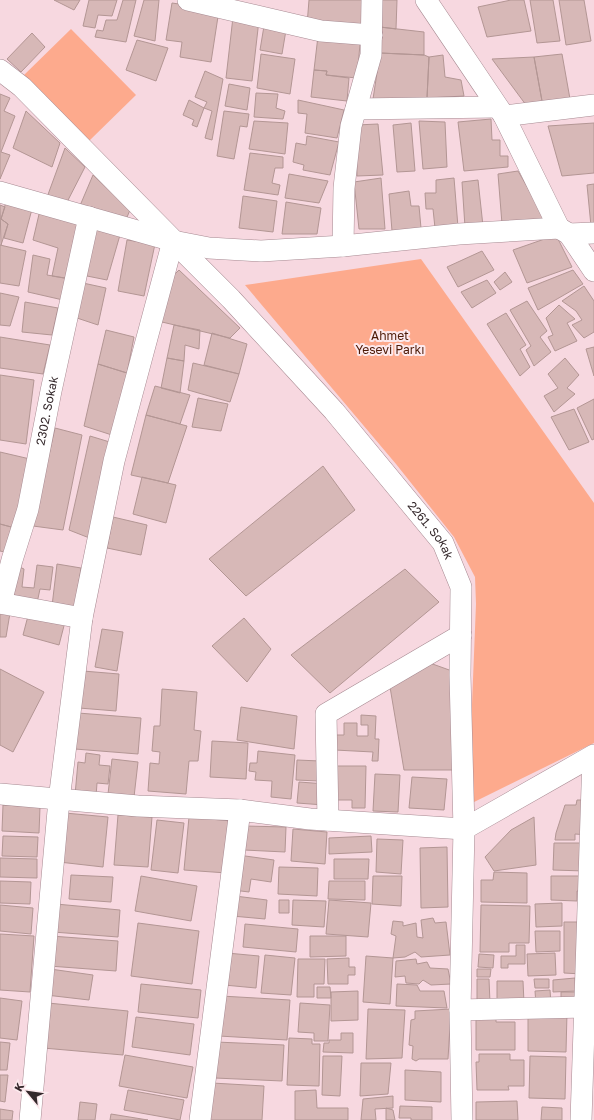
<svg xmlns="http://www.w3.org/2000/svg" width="594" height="1120" font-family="'Golos Text',sans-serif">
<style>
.green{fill:#fdaa8d}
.building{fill:#d7b8b7;stroke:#b39694}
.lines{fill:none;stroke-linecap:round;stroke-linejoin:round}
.street-casing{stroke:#a78a92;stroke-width:22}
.street{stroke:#fff;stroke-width:21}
.labels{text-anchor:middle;stroke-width:4;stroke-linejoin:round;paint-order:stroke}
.park-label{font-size:12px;fill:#4c1905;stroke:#fce9ed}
.street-label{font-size:12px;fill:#34282b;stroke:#fce9ed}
</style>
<rect width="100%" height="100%" fill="#f7d8e0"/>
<!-- green -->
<path class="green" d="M71,29L136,95L89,141L24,75Z
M421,259L594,503V743L468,805L476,604L475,577L454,537L396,464L245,285Z"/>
<!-- building -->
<path class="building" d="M54,0H80L74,10Z
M89,0H117L112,16L98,15L95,28L83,26Z
M123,0H136L126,42L95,37L97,30L103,31L106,20H117Z
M144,0H159L155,41L134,36Z
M309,0H367L364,30L307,25Z
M380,0H397L396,29L380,27Z
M511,0H524L531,31L487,37L478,7Z
M530,0H553L560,41L537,43Z
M559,0H584L591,41L566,45Z
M172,3L219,10L211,62L180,57L182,42L166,40Z
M233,17L259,20L252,81L226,78Z
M264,26L286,30L282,54L260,50Z
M380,27L424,32V55L380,53Z
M32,33L45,47L21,72L7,59Z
M318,36L360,44L357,78L326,75L327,71L314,70Z
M137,40L168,48L156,81L126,70Z
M380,53L424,55L429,57L427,98L373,99Z
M261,54L295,59L290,94L257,88Z
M562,54L570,99L542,101L534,57Z
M443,55L445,77L461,80L464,96L427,98L429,57Z
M534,57L542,101L526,105L492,59Z
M314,70L327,71L326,75L349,78L347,101L311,97Z
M205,71L223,79L212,140L205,138L212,111L204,108L207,102L195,97Z
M229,84L250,88L247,110L225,106Z
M256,93L278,94L276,108L285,111L283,119L254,117Z
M0,94L10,98L4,111L15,116L1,152L10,155L0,179Z
M189,100L204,108L197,127L192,125L194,120L183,115Z
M298,100L344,110L337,138L305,133L307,114L298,113Z
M26,111L60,143L52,167L13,148Z
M224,111L249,114L247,127L240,126L234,159L217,156Z
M491,119L492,140H500V156H508V167L464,171L458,122Z
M254,121L288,123L285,154L249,149Z
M419,121L445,122L447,167L423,169Z
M411,123L415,171L397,172L393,125Z
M594,123V173L562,176L548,126Z
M378,124L383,175L357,176L356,125Z
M307,136L339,142L330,175L303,170L304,165L293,162L296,143L306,145Z
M65,148L85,167L65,206L46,200Z
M250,153L283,157V168H275L272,183L280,185L278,195L244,190Z
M518,171L548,223L502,224L498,174Z
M289,174L328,181L319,203L285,198Z
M93,175L130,210L125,222L79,208Z
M381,178L385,229H359L354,182Z
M454,178L458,227L435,228L433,209H426L425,193H436V180Z
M478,180L483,226L465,227L462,182Z
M594,184V226H591L587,185Z
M409,191L411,206H419L421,228L392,231L389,194Z
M243,196L277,201L273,232L239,228Z
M6,202L32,209L23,243L4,238L8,224L1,219Z
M286,202L321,208L317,234H282Z
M0,205L5,207L1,219L8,224L1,245Z
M40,210L81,222L70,279L52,276L58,248L33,240Z
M93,226L120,235L107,280L82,275Z
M556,235L572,267L527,283L513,250Z
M127,240L155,244L144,296L118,291Z
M0,245L26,251L19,286L0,283Z
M482,251L494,270L458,287L447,267Z
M33,255L50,259L47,275L65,278L63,300L28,292Z
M179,270L240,328L230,338L162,322L170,279Z
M573,270L583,284L538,310L528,288Z
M505,272L512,282L500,290L494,282Z
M487,280L496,293L472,308L461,292Z
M83,283L106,288L98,325L77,318Z
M584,286L594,301V332L584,338L572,325L582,320L576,311L562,301Z
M0,293L19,297L10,326L0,325Z
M527,301L547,331L540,337L551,352L534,366L526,350L531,346L510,310Z
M25,302L58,308L52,335L22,332Z
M559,305L575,319L567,323L577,341L555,351L548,337L553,335L546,318Z
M506,313L526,345L520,349L530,367L520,376L487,324Z
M174,325L200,330L199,349L185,345L184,361L167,358Z
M106,330L134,337L127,373L98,364Z
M212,333L247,344L239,374L204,365Z
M0,337L50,345L43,374L0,368Z
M594,347V376L586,349Z
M167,358L184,361L180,393L161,388Z
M565,358L579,375L567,388L575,394L554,412L544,396L558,388L548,374Z
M193,363L239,374L230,402L188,390Z
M98,364L127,373L115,436L84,426Z
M0,375L34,380L26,444L0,440Z
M155,386L190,395L180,424L146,415Z
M198,398L228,404L221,431L192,427Z
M594,399V439L592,440L577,408Z
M574,409L589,442L569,450L551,417Z
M146,415L187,426L168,483L131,475Z
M55,428L82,435L63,530L33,526Z
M90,436L113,443L92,539L69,530Z
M0,452L30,459L15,528L0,524Z
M323,466L355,510L246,596L209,559Z
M142,477L176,485L166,523L133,514Z
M113,517L147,525L141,555L107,548Z
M0,524L15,528L9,553L0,551Z
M57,564L81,568L75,609L52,606Z
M37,565L53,567L50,590L40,589L37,603L12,599L17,566L24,569L22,587L34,588Z
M405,569L439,602L330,693L291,655Z
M0,611L10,613L6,637H0Z
M29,612L65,622L59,645L23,635Z
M244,618L271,649L247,682L212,646Z
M102,629L123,632L117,671L95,667Z
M427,662L452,671L453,770H404L390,687Z
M0,669L44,692L13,752L0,745Z
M83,671L119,674L116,711L79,708Z
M162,689L197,692L194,730L201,731L198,761H189L186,794L148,791L150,763L159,764L160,752L152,751L154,726H160Z
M241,707L297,716L294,749L237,740Z
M78,713L141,718L138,754L75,749Z
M361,715L376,716L375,739H379L378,761H372L373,752L335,750L336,735H344V723H357V736H368V725H361Z
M212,741L248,743L246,779L210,777Z
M258,751L295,755L291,799L271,797L272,781L255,780L256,772L249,771L250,763H257Z
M86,753L100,755L99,765L110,766L108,784L97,783L96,797L75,795L78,762L85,763Z
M112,759L138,762L134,797L108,794Z
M297,760L320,761L319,781L296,780Z
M333,766H366L365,808H352V800H333Z
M375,774L400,775L398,812L373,811Z
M412,777L447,779L444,810L409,808Z
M299,782L326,784L324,805L297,803Z
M577,800H589V835L575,834V840H555L556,833L565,805H576Z
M3,805L40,807L39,833L2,831Z
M65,813L108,817L103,867L59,862Z
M118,815L152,817L148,867L114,865Z
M189,817L232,821L227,873L184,870Z
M534,817L536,865L494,871L485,857L511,830Z
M157,820L184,823L178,873L151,870Z
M245,826L286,827L285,852L244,850Z
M293,829L327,832L325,864L291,861Z
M3,836L38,837L37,857L2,856Z
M371,836L372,852L329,854V838Z
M377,839L403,840L401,874L376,872Z
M554,843H585V871L553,870Z
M447,847L448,907L421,908L420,848Z
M238,855L274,860L271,882L251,879L249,892L233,890Z
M0,858L37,859V878L0,877Z
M334,859H369L368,879H334Z
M279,867L318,868L317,896L278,894Z
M494,872L527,873V903L481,902V880H493Z
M71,875L113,877L111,902L69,899Z
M141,876L197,886L191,921L135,911Z
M373,876H402L401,906L372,904Z
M551,876H584L583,891H577V901L551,900Z
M0,881L31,882L30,904L0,903Z
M329,881H365V900L328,899Z
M235,896L267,900L265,919L232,916Z
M279,900H289V913H279Z
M293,900L326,901L324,927L292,925Z
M329,900L371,903L368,937L326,934Z
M562,903V926L536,927L535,904Z
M56,904L120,910L118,937L53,932Z
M0,905L33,908L31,934L0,931Z
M481,905L530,906L529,943H509V952H480Z
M433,918L435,923L446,922L450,955L421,957L415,952L405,957L393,958L396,936L391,934L393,921L403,922V926L416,923L417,937L423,938L421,920Z
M564,922H582V974L564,973Z
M138,923L199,931L192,984L131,976Z
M245,924L298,929L296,952L243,947Z
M535,931H560V951L536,952Z
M0,934L34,936L30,992L0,990Z
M51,936L118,941L116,971L49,966Z
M310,936H346V956L310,957Z
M516,945H525V964H508V968H501V956H516Z
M227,953L259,956L256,988L224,985Z
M555,953L556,975L528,976L527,954Z
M479,954L494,955L493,968L478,967Z
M265,955L295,958L291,995L261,993Z
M366,956L393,958L390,1004L363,1002Z
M349,958V967H355V975H348V984H328L327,959Z
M298,959H325L324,984H314V997H297Z
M416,959L417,964L427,962L430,968L448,969L451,984L431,985L423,980L419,984L406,983L405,976L395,977L396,961Z
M50,969L93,975L89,1000L46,995Z
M477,969H491L490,977H477Z
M575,978L576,991L553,992V980Z
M477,979H489L490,1003H477Z
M534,979H549V988H535Z
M497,981H523L524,1003L497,1004Z
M141,984L201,990L198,1018L138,1012Z
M397,984L417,985L420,991H444L447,1008L396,1006Z
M317,987H330L331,998H317Z
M550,990L551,1004L536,1005L535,991Z
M358,991V1020L331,1021V992Z
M561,992H576V1002L561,1003Z
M221,996L290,1000L287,1040L219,1036Z
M0,998L22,1001L17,1040L0,1038Z
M48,1003L128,1011L123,1055L43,1048Z
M300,1003L330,1005L328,1041H314V1033L298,1032Z
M368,1009L405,1010L402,1058L366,1059Z
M451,1009L448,1059H419L416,1061L412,1059L413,1046L409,1045L411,1020L415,1019V1011Z
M528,1013H567L566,1052L528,1051Z
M476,1015H496V1022H515V1050H476Z
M136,1017L194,1024L190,1055L132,1047Z
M341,1033H353V1053L323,1052L324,1043H329V1040H341Z
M289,1038L312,1039V1044H320L319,1086L287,1085Z
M0,1042L10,1043L7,1070H0Z
M216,1042L284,1045L282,1081L215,1078Z
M479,1054H510V1060H524V1086H508L509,1090H477L476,1062H479Z
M125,1055L193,1067L187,1098L119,1086Z
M323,1056H342L340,1096L322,1095Z
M530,1056L566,1057L565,1099L529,1098Z
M361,1063H391L388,1094L360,1096Z
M405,1070L441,1072V1102L405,1100Z
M0,1075H8L5,1102L0,1101Z
M212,1083L264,1086L262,1120H210Z
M128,1090L184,1100L180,1120L124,1110Z
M316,1090L317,1108H348V1120H295V1091Z
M393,1096V1108L375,1109L376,1120H361L363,1099Z
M517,1101L518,1120H476V1102Z
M80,1102L97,1104L95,1120H78Z
M400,1106L432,1107V1120H411V1118H399Z
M542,1107L562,1108V1120H541Z
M386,1108L393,1110L395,1120H386Z
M0,1109L13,1111L12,1120H0Z
M111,1114L148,1120H110Z"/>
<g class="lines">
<defs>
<g id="street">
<path d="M188,0L321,31L372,35"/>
<path d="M426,0L504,116L559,228L569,234L594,271"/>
<path d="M0,70L22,87L172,239"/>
<path d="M356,109L497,107"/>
<path d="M504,116L594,105"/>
<path id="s1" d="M0,192L173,241L231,299L334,411L443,543L461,587L460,675L464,829L460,1010L462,1120"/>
<path d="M569,234L594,233"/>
<path d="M343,246L344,188L351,126L371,55L372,0"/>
<path d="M0,603L82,618"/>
<path id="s2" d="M1,603L12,560L28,509L51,391L89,217"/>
<path d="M0,794L138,806L240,810L310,819L464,829L594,755"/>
<path d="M328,820L326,714L461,635"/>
<path d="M460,1010L586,1007"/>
<path d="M30,1120L59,800L82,618L114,461L173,241L209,248L261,251L343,246L459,234L559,228"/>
<path d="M200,1120L240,810"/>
<path d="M581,1120L593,756"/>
</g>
</defs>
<!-- street casing -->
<use href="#street" class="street-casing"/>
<!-- street -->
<use href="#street" class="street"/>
</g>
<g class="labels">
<!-- park labels -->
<g class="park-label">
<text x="390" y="340">Ahmet<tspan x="390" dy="14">Yesevi Parkı</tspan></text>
</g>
<!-- street labels -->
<g class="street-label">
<text dy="4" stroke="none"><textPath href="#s2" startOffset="198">2302. Sokak</textPath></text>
<text dy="4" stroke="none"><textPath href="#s1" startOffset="568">2261. Sokak</textPath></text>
</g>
</g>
<!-- north arrow -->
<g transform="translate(28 1092) rotate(299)" stroke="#fce9ed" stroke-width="3" paint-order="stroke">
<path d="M0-3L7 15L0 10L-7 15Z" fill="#34282b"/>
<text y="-6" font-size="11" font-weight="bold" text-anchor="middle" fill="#34282b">K</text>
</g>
</svg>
